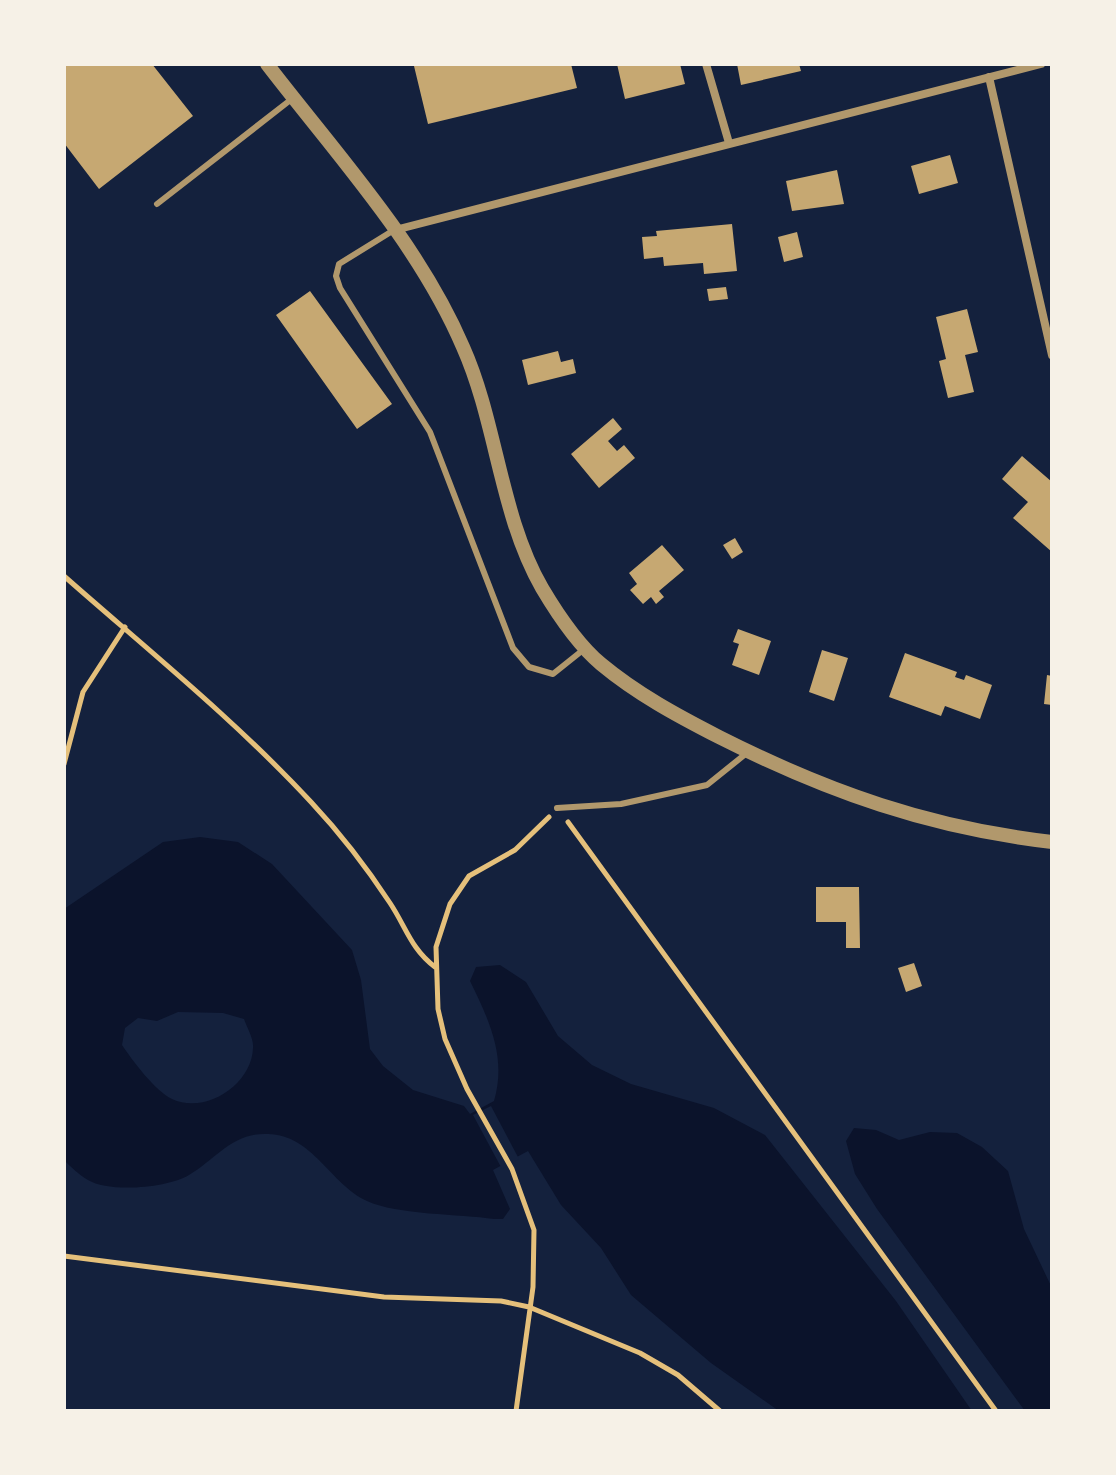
<svg xmlns="http://www.w3.org/2000/svg" width="1116" height="1475" font-family="'Fira Sans',sans-serif">
<style>
.water{fill:#0b132b;fill-rule:evenodd}
.pier{fill:#14213d}
.building{fill:#c6a872}
.lines{fill:none;stroke-linecap:round;stroke-linejoin:round}
.path{stroke:#e5c07b;stroke-width:5}
.service{stroke:#b1986c;stroke-width:6}
.minor{stroke:#b1986c;stroke-width:8}
.tertiary{stroke:#b1986c;stroke-width:14}
</style>
<rect width="100%" height="100%" fill="#14213d"/>
<!-- water -->
<path class="water" d="M200,837L238,842L272,864L352,950L361,980L370,1049L383,1066L413,1090L464,1106L470,1114L494,1101C507,1057 489,1020 470,981L476,967L500,965L526,982L558,1036L592,1065L631,1084L714,1108L765,1135L896,1301L972,1411H779L711,1363L631,1295L601,1248L561,1205L528,1151L493,1170L510,1209L503,1219H494C460,1214 397,1215 367,1201C330,1184 313,1135 268,1134C233,1132 216,1159 189,1175C168,1188 109,1193 88,1180C79,1175 71,1167 64,1160V909L163,842ZM178,1012L223,1013L244,1019C247,1028 254,1039 253,1048C252,1084 206,1115 172,1099C155,1091 132,1060 122,1045L125,1028L138,1018L157,1021Z
M854,1128L876,1130L899,1140L930,1132L957,1133L982,1147L1008,1171L1024,1229L1052,1288V1411H1025L877,1209L855,1174L846,1141Z"/>
<!-- pier -->
<path class="pier" d="M491,1106L519,1159L502,1169L473,1115Z"/>
<!-- building -->
<path class="building" d="M64,64H152L193,116L99,189L64,143Z
M421,64H571L577,88L428,124L414,66Z
M617,64H680L685,84L625,99Z
M737,64H799L801,71L741,85Z
M950,155L958,183L919,194L911,166Z
M837,170L844,204L792,211L786,181Z
M732,224L737,271L704,274L703,263L664,266L663,257L644,259L642,237L657,236L656,231Z
M797,232L803,257L784,262L778,237Z
M726,287L728,299L709,301L707,289Z
M310,291L392,404L357,429L276,315Z
M967,309L978,352L965,355L974,392L948,398L939,361L946,359L936,317Z
M558,351L561,362L573,359L576,373L528,385L522,360Z
M613,418L622,429L608,441L617,451L624,445L635,458L599,488L571,454Z
M1022,456L1052,482V552L1013,518L1028,502L1002,479Z
M735,538L743,552L732,559L723,545Z
M662,545L684,570L659,591L664,597L656,604L651,597L643,604L630,590L637,584L629,573Z
M738,629L771,641L759,675L732,665L739,644L733,642Z
M822,650L848,658L834,701L809,692Z
M905,653L957,672L955,677L964,680L966,675L992,685L980,719L945,706L941,716L889,697Z
M1047,675L1052,676V705L1044,704Z
M816,887H859L860,948H846V922H816Z
M914,963L922,986L906,992L898,968Z"/>
<g class="lines">
<!-- path -->
<path class="path" d="M64,576C148,650 235,720 311,802C340,833 367,868 390,903C406,927 411,949 435,967
M64,764L83,692L125,627
M568,822L996,1411
M64,1256L384,1297L501,1301L529,1307L640,1353L678,1375L720,1411
M516,1411L533,1287L534,1230L512,1169L467,1089L445,1039L438,1009L436,947L450,904L469,876L515,850L549,817"/>
<!-- service -->
<path class="service" d="M157,204L293,98
M394,230L339,264L336,276L340,288L430,432L513,648L529,667L553,674L583,650
M557,808L621,804L707,785L748,752"/>
<!-- minor -->
<path class="minor" d="M706,64L729,143
M989,77L1052,355
M395,230L1041,64"/>
<!-- tertiary -->
<path class="tertiary" d="M267,64C336,154 418,242 463,347C497,423 500,515 542,588C558,615 577,644 601,664C637,694 678,716 719,737C828,792 930,828 1052,842"/>
</g>
<!-- border -->
<rect width="1116" height="1475" fill="none" stroke="#f6f1e7" stroke-width="132"/>
</svg>
